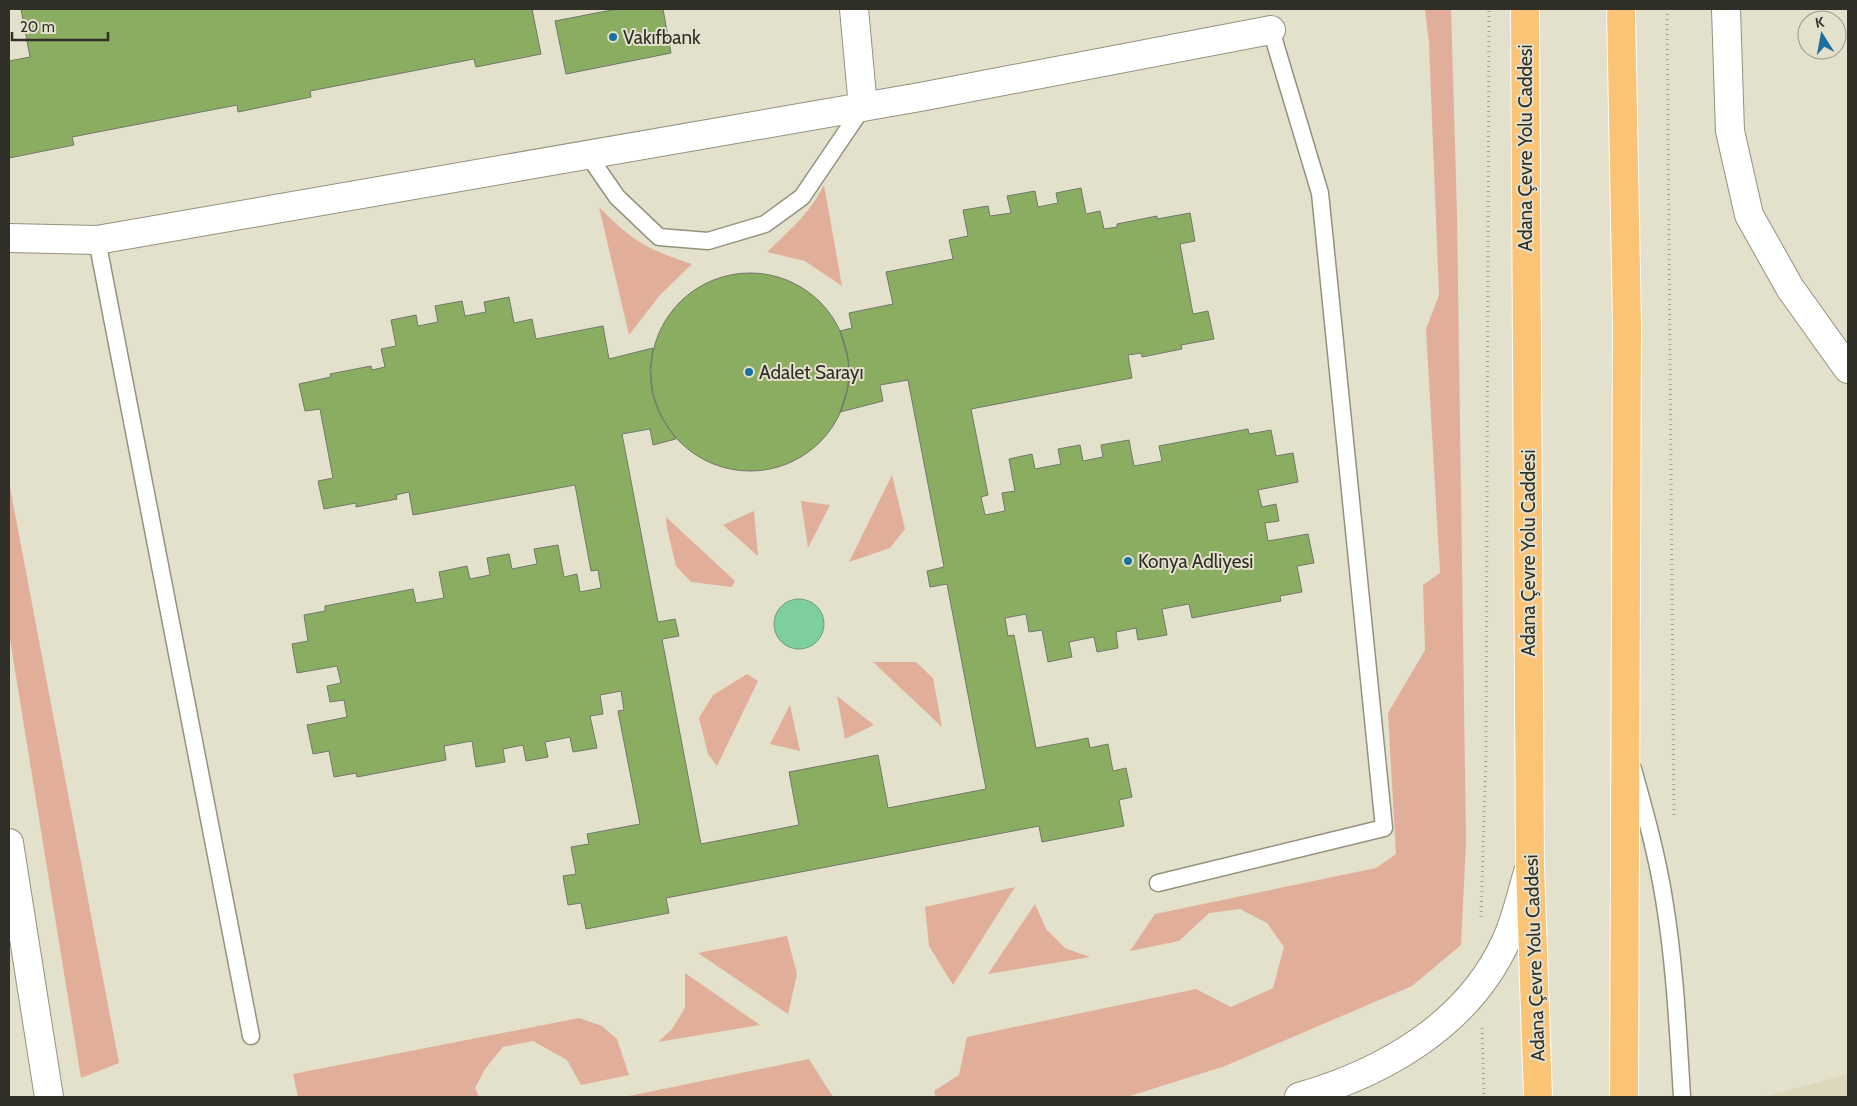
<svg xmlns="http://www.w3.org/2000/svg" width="1857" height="1106" font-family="Cabin,sans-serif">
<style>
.built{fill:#dcd8bc}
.green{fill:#e1af99}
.water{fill:#7dd09e;stroke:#66a07a}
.building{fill:#8bad62;stroke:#707968}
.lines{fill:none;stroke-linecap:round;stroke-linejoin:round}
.service-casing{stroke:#94927f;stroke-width:19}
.minor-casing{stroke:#94927f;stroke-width:30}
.tertiary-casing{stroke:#94927f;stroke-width:30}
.trunk-casing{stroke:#fff;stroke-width:30}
.path{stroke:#a2a090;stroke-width:3;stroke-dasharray:1 4;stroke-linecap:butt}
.service{stroke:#fff;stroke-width:16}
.minor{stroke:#fff;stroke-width:28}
.tertiary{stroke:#fff;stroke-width:28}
.trunk{stroke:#fac376;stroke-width:28}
.poi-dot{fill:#1d6fa0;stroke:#e3e0cc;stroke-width:2}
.labels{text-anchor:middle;stroke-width:4;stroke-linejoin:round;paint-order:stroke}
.poi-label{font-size:19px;fill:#302f27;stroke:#e3e0cc;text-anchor:start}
.street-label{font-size:19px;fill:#302f27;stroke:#e3e0cc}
</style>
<rect width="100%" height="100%" fill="#e3e0cc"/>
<!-- built -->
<path class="built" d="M1848,1074V1097H1764Z"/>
<!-- green -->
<path class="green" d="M1425,9H1451L1457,213L1466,842L1461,945L1412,986L1225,1066L1127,1097H936L934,1091L959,1075L967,1037L1196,989L1231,1007L1273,988L1284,947L1267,923L1240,909L1209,913L1179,941L1130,951L1155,914L1376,868L1396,854L1388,713L1425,650L1423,585L1440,573L1426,329L1439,295L1429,43Z
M824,185L842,286L805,261L767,252C789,231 810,213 824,185Z
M599,207C609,217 620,228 631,236C649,250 671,257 692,264L660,295L629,335Z
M892,475L905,529L890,548L849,562Z
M9,482L119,1063L81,1078L9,633Z
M801,501L830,505L808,548Z
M754,511L758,556L723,525Z
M666,517L735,581L732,587L691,582L676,566L667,528Z
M873,662H916L933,678L942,727Z
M747,674L758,681L717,766L708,754L699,718L713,695Z
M837,696L874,725L845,739Z
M790,705L800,751L770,744Z
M1015,887L953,985L929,946L925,907Z
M1035,904L1046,929L1065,948L1090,957L988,974Z
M787,936L797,974L788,1014L698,953Z
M685,973L760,1025L658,1042L672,1029L685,1008Z
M579,1018L602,1026L617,1039L629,1075L581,1085L567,1060L533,1041L503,1047L485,1069L475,1088L479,1097H298L293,1074Z
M809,1059L833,1097H624Z"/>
<!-- water -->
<path class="water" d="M774 624a25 25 0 1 1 50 0a25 25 0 1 1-50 0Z"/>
<!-- building -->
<path class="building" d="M21,9H532L541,54L476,67L474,59L310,91L311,97L238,112L237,105L72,137L74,145L9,158V61L30,57Z
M617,9H663L671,53L566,74L555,21Z
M1081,188L1086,214L1100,211L1104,229L1117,227V224L1157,216V219L1190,213L1195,241L1180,244L1193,314L1208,311L1214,339L1181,345L1182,349L1142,357L1141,353L1128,355L1132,378L971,409L988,495L981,497L985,515L1005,511L1002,493L1015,491L1009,459L1032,454L1035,469L1061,464L1058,449L1080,445L1083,461L1103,457L1101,445L1129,440L1134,466L1162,461L1159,446L1248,429L1249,434L1271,430L1276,456L1293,453L1298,482L1258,490L1262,507L1276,504L1279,521L1265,523L1268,541L1308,534L1314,563L1297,566L1302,592L1280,596L1281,601L1192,618L1189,604L1162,609L1167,635L1138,640L1136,628L1116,632L1118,648L1097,652L1094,637L1069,642L1072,657L1048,662L1042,630L1029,632L1026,614L1005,618L1008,636L1014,635L1036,748L1088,738L1090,748L1108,744L1113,771L1126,768L1132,797L1119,800L1124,826L1042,842L1039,826L666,898L669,913L586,929L581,903L568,905L563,876L576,874L571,847L589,844L587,834L640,824L618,711L624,710L621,691L600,695L603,714L590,716L597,748L573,752L570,737L545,742L548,757L526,761L523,745L503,749L505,762L476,767L472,741L444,746L446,760L357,777L356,773L334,777L329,751L313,754L307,725L347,717L344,700L330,702L327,686L341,683L337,666L297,673L292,644L308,641L304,615L325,611V606L413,589L416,603L444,598L439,572L467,566L470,579L490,575L487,558L509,554L512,569L537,564L534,549L558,545L564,577L577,574L580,592L601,588L598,570L591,571L575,485L413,515L409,492L396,495L397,499L356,507V503L324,509L318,481L333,478L320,409L305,411L299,384L331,377L330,374L371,366L372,370L385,367L381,349L396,346L391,320L416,315L418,326L438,322L435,306L462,301L465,316L486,312L484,302L509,297L514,323L532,319L536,339L603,326L609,359L653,348L650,370L652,393L659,413L676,439L653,445L650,429L622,434L658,622L675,619L679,636L662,639L701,844L799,825L789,772L878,755L888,808L986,789L947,584L930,587L927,571L944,567L908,380L880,385L883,401L840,412L848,387L849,373L848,359L840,331L852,328L849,313L893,304L886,272L953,259L949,240L968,236L963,210L988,206L990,216L1011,213L1007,196L1035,191L1038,207L1058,203L1056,193Z
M651 372a99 99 0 1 1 198 0a99 99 0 1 1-198 0Z"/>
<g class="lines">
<defs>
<path id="service" d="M588,155L617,197L659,237L708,241L765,224L802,197L863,107
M97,240L251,1036
M1633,769C1645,812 1657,855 1664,899C1675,965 1678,1031 1682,1097
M1158,883L1384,828L1320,193L1271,30"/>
<path id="minor" d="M854,9L863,107
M1726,9L1730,131L1749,215L1790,288L1848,369
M9,238L97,240L920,97L1271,30"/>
<path id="tertiary" d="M9,843L49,1097
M1299,1097C1383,1073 1468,1025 1506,941C1516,920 1521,895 1528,872"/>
<path id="trunk" d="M1525,9L1530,866L1538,1097
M1621,9L1627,325L1624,1097"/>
</defs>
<!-- service casing -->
<use href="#service" class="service-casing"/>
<!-- minor casing -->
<use href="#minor" class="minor-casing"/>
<!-- tertiary casing -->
<use href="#tertiary" class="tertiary-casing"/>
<!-- trunk casing -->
<use href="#trunk" class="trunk-casing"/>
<!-- path -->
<path class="path" d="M1667,9L1674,818
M1481,917L1486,754L1489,9
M1482,1028L1484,1097"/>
<!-- service -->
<use href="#service" class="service"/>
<!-- minor -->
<use href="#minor" class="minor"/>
<!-- tertiary -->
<use href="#tertiary" class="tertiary"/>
<!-- trunk -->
<use href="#trunk" class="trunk"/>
</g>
<!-- markers -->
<g class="poi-dot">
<circle cx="613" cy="37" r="5"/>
<circle cx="749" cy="372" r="5"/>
<circle cx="1128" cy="561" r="5"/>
</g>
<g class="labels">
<!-- poi labels -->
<g class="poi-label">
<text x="623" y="44">Vakıfbank</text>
<text x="759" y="379">Adalet Sarayı</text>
<text x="1138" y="568">Konya Adliyesi</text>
</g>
<!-- street labels -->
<g class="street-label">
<text transform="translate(1525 148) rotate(-90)" y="7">Adana Çevre Yolu Caddesi</text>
<text transform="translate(1528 553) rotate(-90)" y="7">Adana Çevre Yolu Caddesi</text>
<text transform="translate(1534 958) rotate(-92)" y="7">Adana Çevre Yolu Caddesi</text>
</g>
</g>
<!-- border -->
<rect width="1857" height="1106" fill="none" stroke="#302f27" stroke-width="20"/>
<!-- north arrow -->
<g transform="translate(1822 35) rotate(349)"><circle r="24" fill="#e3e0cc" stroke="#9b998a"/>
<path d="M0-4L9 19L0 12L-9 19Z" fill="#1d6fa0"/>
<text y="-8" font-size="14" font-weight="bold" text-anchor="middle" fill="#302f27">K</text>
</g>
<!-- scale -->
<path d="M12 32v8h96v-8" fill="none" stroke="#302f27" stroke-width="2.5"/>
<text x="20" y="32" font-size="15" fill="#302f27" stroke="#e3e0cc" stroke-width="4" paint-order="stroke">20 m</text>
</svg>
